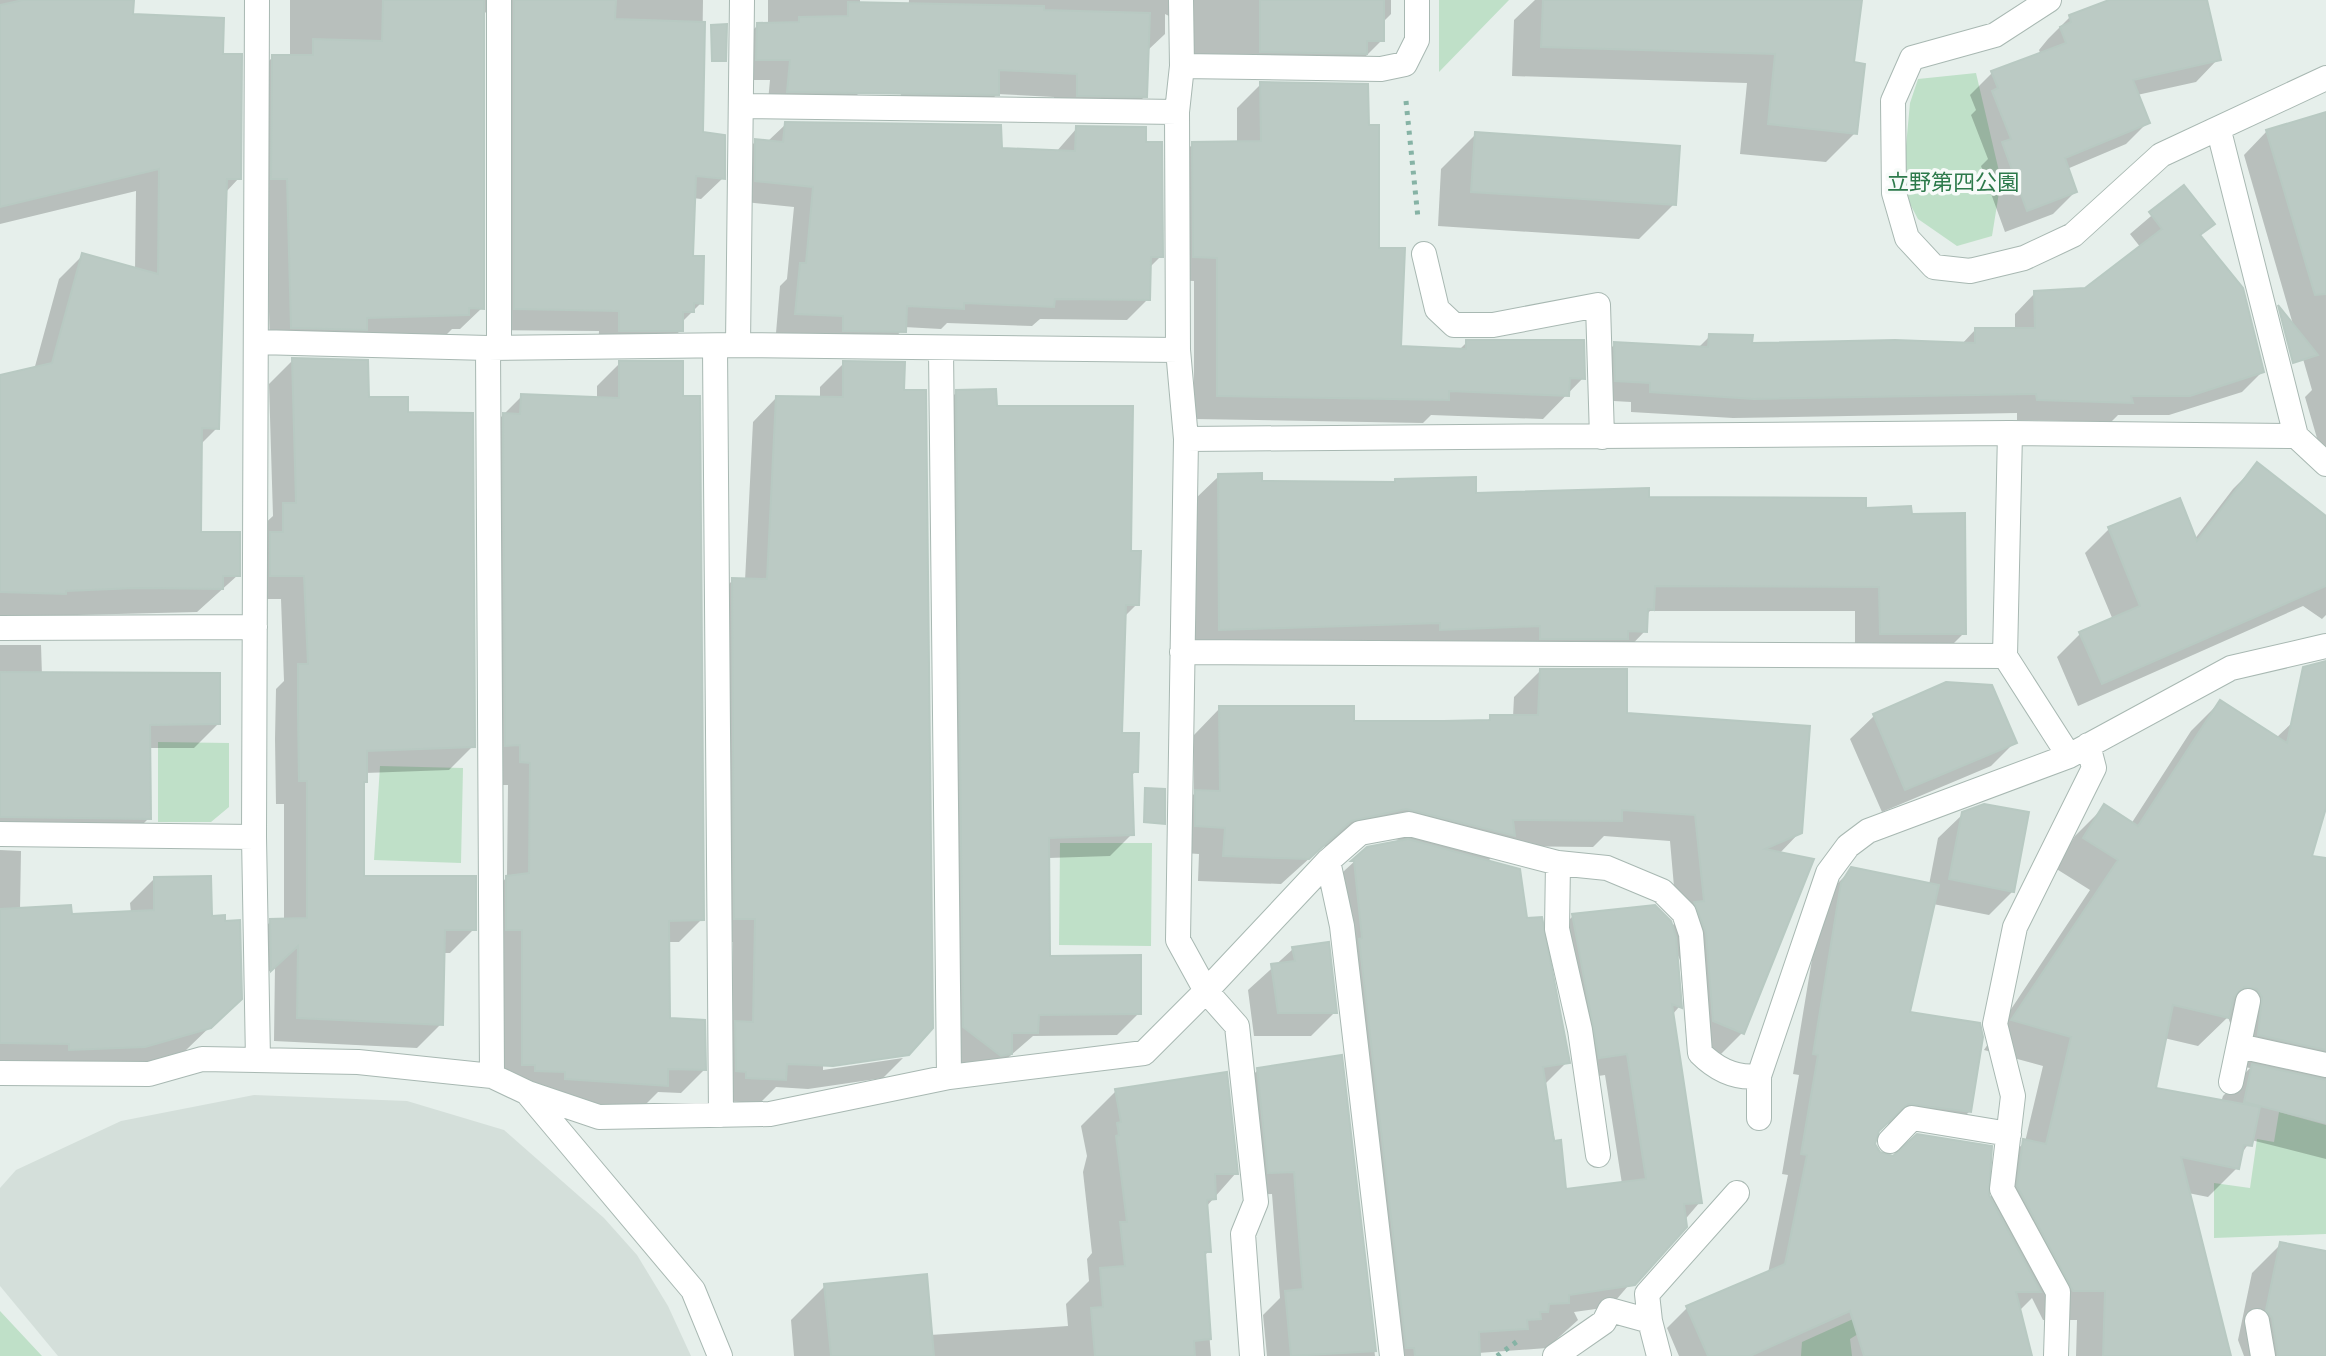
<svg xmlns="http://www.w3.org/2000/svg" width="2326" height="1356" font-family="'Public Sans','Noto Sans JP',sans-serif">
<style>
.built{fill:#d4dfda}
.green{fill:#bfe0c8}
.shadow{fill:#0003;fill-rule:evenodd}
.building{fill:#bbcac4;stroke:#b8c9c2;stroke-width:2}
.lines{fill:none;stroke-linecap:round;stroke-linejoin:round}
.minor-casing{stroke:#a8b8b2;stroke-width:26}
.path{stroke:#86b3a5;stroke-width:5;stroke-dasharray:4 6;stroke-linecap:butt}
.minor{stroke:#fff;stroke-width:24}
.labels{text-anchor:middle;stroke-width:7;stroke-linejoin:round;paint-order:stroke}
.park-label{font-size:22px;fill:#2d7a4b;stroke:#f7fbf9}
</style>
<rect width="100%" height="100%" fill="#e6efeb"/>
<!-- built -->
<path class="built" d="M254,1095L407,1101L504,1130L604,1218L637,1255L668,1306L691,1356H58L0,1286V1188L16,1170L121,1121Z"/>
<!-- green -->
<path class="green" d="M1439,0H1509L1439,72Z
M1976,73L2001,180L1992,236L1957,246L1918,219L1902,189L1910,103L1918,79Z
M158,742L229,743V807L211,822H158Z
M380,766L463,768L461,863L374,860Z
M1060,843H1152L1151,946L1059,945Z
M2279,1112L2326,1125V1234L2214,1238V1183L2250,1188L2257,1139L2274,1142Z
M0,1311L42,1356H0Z
M1862,1315L1885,1317L1850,1339L1852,1356H1801L1802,1342Z"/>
<!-- shadow -->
<path class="shadow" d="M0,0H132L131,16L221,56L239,178L225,193L217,428L200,445L198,534L238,575L197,612L37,616L17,636H0V377L34,370L59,279L83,255L135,270L136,191L0,224Z
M290,0H703L701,134L723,178L701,199L693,198L691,258L701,303L681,323V330L659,351L598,352L599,331L493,330V22L482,8V308L460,329H452L445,336L270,349L266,200L251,78L273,57H290Z
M768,0H860V92L839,113L767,112L770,80H736L737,46L758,25H768Z
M909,0H1391V14L1382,23V40L1358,64L1173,58L1171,17L1165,14V34L1147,51L1145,96L1121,120L1054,119V97L997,94L974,118L899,117Z
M1535,0H1860L1851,64L1855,133L1826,162L1740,154L1747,83L1512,76L1514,20Z
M2110,0H2205L2218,59L2196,82L2137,95L2148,122L2126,144L2067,169L2075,192L2053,214L2005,232L1981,166L1988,159L1971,115L1976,110L1970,95L1992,73L2041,55L2039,50L2048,39L2070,17Z
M1261,84L1377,249L1399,348L1458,351L1467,342L1583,378L1543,419L1431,415L1423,423L1194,419V281L1170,280L1169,167L1193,144L1237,143V108Z
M2326,112V469L2305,397L2312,390L2244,155L2267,131Z
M786,124L1000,150L1056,152L1077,128L1144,144L1161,256L1149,268L1148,299L1127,320L1040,319L1032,326L947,323L941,329L904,327L884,352L823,336L776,333L780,286L787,279L794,207L735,201L736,161L756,141L767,142Z
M1476,134L1674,204L1639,239L1438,226L1441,169Z
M2184,188L2212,224L2199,237L2262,372L2242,392L2169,415H2118L2111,422L2017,420V413L1733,418L1631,412V402L1596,400L1595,364L1615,344L1697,349L1710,336L1750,345H1961L1975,330H2015V314L2035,293L2086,290L2141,248L2130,234Z
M293,360L368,399L406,414L473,746L449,770L365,773L362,878L474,929L450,953H443L441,1024L417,1048L274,1041L275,966L248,991V945L271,921H284V804H276L275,739L276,689L284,681L281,599H247L260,528L273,516L269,384Z
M620,363L702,919L679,942H667L668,1020L704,1070L681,1093L658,1092L642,1108L543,1102L500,1087L484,901L507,877L508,785H497L499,419L522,396L597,399V386Z
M844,363L908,1053L823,1066V1070L903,1058L883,1078L808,1089L776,1087L760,1103L723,1101L731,1029L733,942H712L709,604L733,580L745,581L753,422L776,398L820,399V387Z
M957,392L995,408L1129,553L1137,604L1123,618L1120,735L1136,771L1130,777L1132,834L1110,856L1048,858V958L1139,1013L1117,1035L1033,1036L988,1075L978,1077L942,1050L935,414Z
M2257,465L2326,518V615L2322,619L2303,606L2078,706L2057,657L2081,633L2113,620L2085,553L2109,529L2194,540L2233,489Z
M1219,476L1260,483L1392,484L1395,481L1474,495L1647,499L1864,510L1964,633L1938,659H1855V611H1650L1646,615L1645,631L1620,657L1194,654L1193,501Z
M0,645H41L42,676L218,724L194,748H148L149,818L125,842H0Z
M1540,671L1625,715L1800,832L1779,854L1742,1033L1716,1059L1687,1047L1680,960L1675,949L1679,1007L1672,1015L1700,1202L1610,1307L1574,1312L1578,1320L1547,1348L1478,1353V1356H1383L1332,882L1368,849L1407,842L1379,835L1322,847L1281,884L1198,881L1199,854L1169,852L1170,818L1194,794V735L1220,708L1352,723L1486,722L1491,717H1513L1514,697ZM1604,836L1670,841L1677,921L1671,927L1573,916L1551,938L1577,1079L1605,1075L1622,1184L1565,1191L1544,1085L1567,1062L1525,921L1487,862L1503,846L1593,847Z
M2220,702L2276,738L2293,722L2326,730V801L2300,891L2326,885V1159L2251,1140L2240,1156L2237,1168L2208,1197L2188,1193L2229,1356H2076L2077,1320H2043L2032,1298L2019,1311L2029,1356H1679L1667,1328L1687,1308L1768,1273L1788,1175L1782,1174L1799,1075L1793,1074L1821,905L1831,890L1852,869L1929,885L1938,838L1963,814L2013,891L1989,915L1933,904L1908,1014L1969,1112L1948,1132L1884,1123L1877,1131L1874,1146L1879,1154L1986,1196L1990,1203L1994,1171L2025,1142L2043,1066L1984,1050L2090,890L2055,868L2075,836L2104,807L2131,824L2191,731ZM2228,1017L2234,1034L2229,1064L2250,1068L2223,1096L2221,1102L2153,1090L2164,1038L2198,1046Z
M1874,716L2015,742L1991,766L1882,812L1850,739Z
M0,850L21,851L20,910L70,916L131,913L130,903L154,879L215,1022L185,1051L119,1070L0,1067Z
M1293,949L1335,1012L1311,1036H1254L1248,990Z
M1340,1057L1375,1356H1267L1263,1315L1280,1298L1272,1194L1246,1195L1235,1092L1258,1070Z
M1116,1091L1236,1173L1206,1207L1209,1251L1203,1257L1211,1356H794L791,1320L825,1286L930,1335L1068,1326L1066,1304L1089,1281L1087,1259L1092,1253L1083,1172L1087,1156L1081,1126Z
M2281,1244L2326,1254V1356H2244L2238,1340L2252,1273Z"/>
<!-- building -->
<path class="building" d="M23,0H134L133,14L224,18L223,54H242L241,179H227L219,429L202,428L201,532H240V576H223V589L136,588L66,591V594L0,592V375L52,363L82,253L158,274L159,169L0,207V5Z
M383,0H484V309L469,308V315L367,318V330L291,328L287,179H271L272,55H313V39L382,41Z
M514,0H616L615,19L705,22L703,132L725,135V179L696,176L693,256H704L703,304L694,303V312H683V331H619V311L514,309Z
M1260,0H1384V41H1367V54L1260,52Z
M1543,0H1862L1854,62L1865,64L1857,134L1768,124L1775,54L1541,47Z
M2109,0H2207L2221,60L2133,80L2150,123L2065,158L2077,192L2027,211L2002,142L2011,139L1992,91L1998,88L1991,71L2066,43L2060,27L2071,22L2069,15Z
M848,2L1044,6V10L1150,13L1147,97L1077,96V74L999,70V95L787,92L790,60H756L757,23L799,22V17L848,16Z
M727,24L726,61H712L711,25Z
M1260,82L1368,84L1369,125H1379V248H1405L1401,346L1466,349V340H1584L1585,379L1570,378L1569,396L1449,391V400L1217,396V258L1193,257L1192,142L1261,141Z
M2326,112V294L2315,295L2266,130Z
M785,122L1001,125L1002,148L1075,151L1076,126L1146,127V142H1162L1163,257H1151L1150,300L1055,299L1054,307L964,303V309L907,306L906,332L843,331V316L795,314L800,263H806L813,187L755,181V139L783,142Z
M1475,132L1680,146L1676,205L1471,192Z
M2184,185L2215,224L2200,235L2243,288L2264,372L2190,396H2131L2133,403L2037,400L2036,394L1754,399L1650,392V383L1615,381L1614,342L1708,347L1709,334L1753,335L1752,343L1895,340L1975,343V328H2035L2034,291L2085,288L2162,229L2149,212Z
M2278,305L2318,355L2293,363Z
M292,358L368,360L369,397H408V412L473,413L475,747L367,751V782H364V876H476V930H445L443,1025L297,1018L298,946L271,971L270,919L307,918V781H299L298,714V664H308L304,576H270V532H283V503H296Z
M619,361H683V396H700L704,920L669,921L670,1018L705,1020L706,1070L668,1069V1086L565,1079V1072L535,1071V1065H522V930H506V876L529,873L530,763L520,762V745L505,746L503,413L520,414L521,394L619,398Z
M843,361L905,362L904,390H926L933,1028L909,1055L833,1066L787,1064L786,1080L746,1078V1072L736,1071L735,1021L753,1022L755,919H734L732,578L767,579L776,396L843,397Z
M996,389L997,406H1133L1131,551H1141L1139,605H1126L1122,733H1139L1138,772H1132L1134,835L1049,838L1050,956L1141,955V1014L1039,1015L1038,1033H1012V1054L1001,1056L963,1027L956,390Z
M2257,462L2326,516V586L2102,684L2079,632L2140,606L2108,527L2180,498L2197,541Z
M1262,473V481L1395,482V479L1476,477V493L1649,488V497L1866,498V508L1911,506L1912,514L1965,513L1966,634H1880L1879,587L1655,586L1654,610L1648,609L1647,632L1628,631V639H1540V626L1440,630V623L1219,630L1218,474Z
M2326,661V808L2312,856L2326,858V1050L2258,1035L2262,997L2257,989L2244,987L2234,997L2229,1018L2173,1005L2156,1088L2260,1107L2252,1146L2244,1145L2239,1169L2181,1157L2231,1356H2103L2105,1291H2073L2017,1186L2023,1139L2046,1144L2071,1037L2011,1020L2118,860L2083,838L2104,804L2138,826L2220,700L2287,743L2303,667Z
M1540,669H1627V713L1810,726L1802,833L1765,849L1814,859L1744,1034L1713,1021L1706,933L1694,902L1704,901L1695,815L1622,810V821L1513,820L1515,836L1406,809L1351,821L1309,859L1223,856L1225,828L1195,826V790L1220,791L1219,706H1354V721H1444L1490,720V715H1538Z
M0,672L220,673V724L150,725L151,819L0,817Z
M1946,682L1992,685L2017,743L1905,790L1873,714Z
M1145,788L1165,789V824L1144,822Z
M1984,804L2029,812L2014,892L1949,879L1962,812Z
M1408,839L1520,869L1527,918L1542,917L1570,1063L1543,1067L1554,1141L1561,1140L1566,1189L1646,1179L1627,1054L1599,1058L1572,914L1655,905L1671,921L1676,937L1682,1008L1672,1004L1702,1203L1684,1204L1687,1227L1635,1285L1569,1295V1303L1549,1304L1548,1312H1540L1541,1319L1527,1320L1528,1329L1479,1332L1480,1356H1415L1414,1348H1406L1359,939L1362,938L1354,861H1351L1367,847Z
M1851,867L1939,885L1910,1012L1980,1023L1983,1037L1971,1112L1908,1104L1879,1131L1875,1144L1880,1152L1893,1156L1917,1134L1992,1146L1989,1195L2041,1292H2016L2032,1356H1864L1850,1311L1750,1356H1708L1686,1306L1785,1264L1807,1155L1801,1154L1818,1055L1813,1054L1841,883Z
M211,876L212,916L225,915V921L240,920L242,999L211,1028L145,1047L69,1050V1044L0,1043V909L71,905L72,914L154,910V877Z
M1329,942L1337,1013H1278L1271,964L1295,961L1292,947Z
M1342,1055L1376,1351L1291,1356L1285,1291L1303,1289L1294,1172L1268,1173L1257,1068Z
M2252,1064L2326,1080V1123L2244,1102Z
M1227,1072L1238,1174H1215L1216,1199L1207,1200L1211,1252H1205L1211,1339L1194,1341L1195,1356H1095L1091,1308L1103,1307L1100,1268L1125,1266L1120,1222H1127L1116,1136L1119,1135L1117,1123L1121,1122L1115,1089Z
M2280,1242L2326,1251V1356H2278L2272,1318L2266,1310Z
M927,1274L934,1356H831L824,1284Z"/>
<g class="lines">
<defs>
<path id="minor" d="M257,0L254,837L258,1060
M2049,0L1995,35L1912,58L1893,101L1894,193L1907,238L1934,267L1970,271L2024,258L2073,235L2161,155L2326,78
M1182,66L1381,69L1405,64L1417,40V0
M742,106L1177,112
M2219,131L2296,436L2326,464
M1424,254L1437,309L1454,325H1493L1598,305L1602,437
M257,342L488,348L738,345L1178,350
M738,345L742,0
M499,347V0
M488,348L492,1076
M715,348L721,1115
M941,350L949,1077
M2010,433L2005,656L2069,756
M1186,439L2010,433L2296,436
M0,628L255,627
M1182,652L2005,656
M0,834L254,837
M1328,861L1342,926L1392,1356
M1558,863L1557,929L1580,1030L1598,1155
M2239,1046L2326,1065
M0,1073L149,1074L202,1059L358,1062L492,1076L528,1093L599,1117L770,1114L949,1077L1144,1053L1206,991L1178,940L1186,439L1178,350L1177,112L1182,66L1181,0
M1759,1076L1828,873L1848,846L1868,831L2069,756L2231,668L2326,646
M2231,1082L2248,1001
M529,1095L693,1290L720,1356
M1890,1141L1912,1118L2009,1134
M1650,1321L1647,1294L1737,1193
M2257,1321L2263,1356
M1252,1356L1243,1234L1256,1202L1237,1026L1206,991L1328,861L1360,833L1409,824L1558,863L1607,868L1662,891L1684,913L1691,934L1700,1053C1716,1069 1736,1079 1759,1076V1118
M1555,1356L1604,1322L1610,1310L1650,1321L1659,1356
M2056,1356L2058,1292L2002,1189L2013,1096L1995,1024L2015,927L2094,768L2088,745"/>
</defs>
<!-- minor casing -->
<use href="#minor" class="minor-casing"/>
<!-- path -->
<path class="path" d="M1406,101L1418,218
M1497,1356L1519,1340"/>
<!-- minor -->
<use href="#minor" class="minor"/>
</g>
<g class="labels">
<!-- park labels -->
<g class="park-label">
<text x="1953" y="190">立野第四公園</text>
</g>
</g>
</svg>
